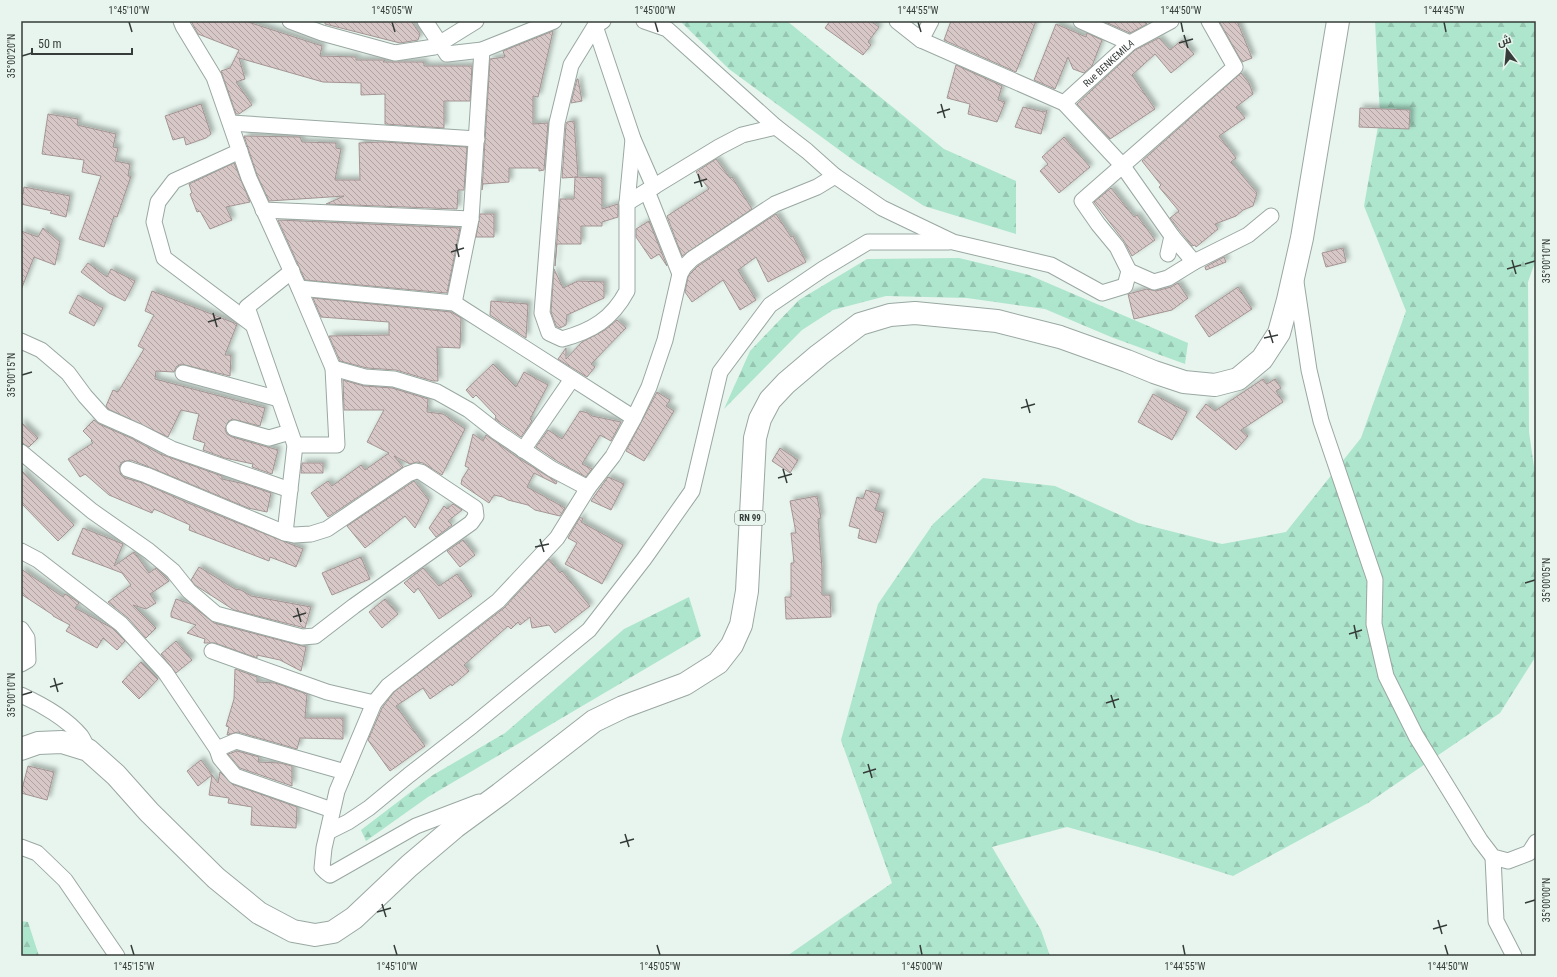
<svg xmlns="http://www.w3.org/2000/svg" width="1557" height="977" font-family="'Roboto Condensed',Cairo,sans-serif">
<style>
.forest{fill:url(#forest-firs)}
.building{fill:url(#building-back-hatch);stroke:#a49594;filter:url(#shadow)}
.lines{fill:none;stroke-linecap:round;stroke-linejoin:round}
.street-casing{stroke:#9aa8a2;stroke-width:17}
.primary-casing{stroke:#9aa8a2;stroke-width:24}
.street{stroke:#fff;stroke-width:15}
.primary{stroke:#fff;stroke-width:22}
.ticks{fill:none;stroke:#363c39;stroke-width:1.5}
.labels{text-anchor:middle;stroke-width:3;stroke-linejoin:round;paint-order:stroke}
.shield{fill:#e7f5ee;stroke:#6b746f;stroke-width:1}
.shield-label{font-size:9px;font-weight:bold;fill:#363c39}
.street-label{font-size:10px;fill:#363c39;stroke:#e7f5ee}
.neatline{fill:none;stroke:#363c39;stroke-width:1.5}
.ticks-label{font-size:10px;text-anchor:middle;fill:#363c39}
</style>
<defs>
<pattern id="forest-firs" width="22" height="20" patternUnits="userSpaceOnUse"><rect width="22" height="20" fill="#aee5cd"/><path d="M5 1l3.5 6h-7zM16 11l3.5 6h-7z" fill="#96c5b1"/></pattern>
<pattern id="building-back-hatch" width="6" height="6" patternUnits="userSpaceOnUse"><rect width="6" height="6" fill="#d7c7c6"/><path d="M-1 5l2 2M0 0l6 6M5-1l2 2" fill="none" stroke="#afa3a2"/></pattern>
<filter id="shadow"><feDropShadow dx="3.5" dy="-3.5" stdDeviation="2" flood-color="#0004"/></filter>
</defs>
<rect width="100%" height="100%" fill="#e7f5ee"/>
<!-- forest -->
<path class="forest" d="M680,21H787L944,149L1016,181V234L924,206L857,163L729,69Z
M1375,21H1536V259L1528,282L1529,432L1536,481V656L1500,713L1368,803L1233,876L1160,853L1067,827L992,847L1041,930L1050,956H787L892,883L841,740L878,604L933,524L983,478L1055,486L1138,523L1222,544L1286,532L1361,438L1406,311L1364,206L1380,115Z
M959,258L1029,275L1188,343L1185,364L1111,337L1045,309L967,298L886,296L833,310L802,330L724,409L750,351L799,300L867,259Z
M689,597L701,636L428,797L366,841L361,830L433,775L505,733L624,629Z
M21,921L28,922L39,956H21Z"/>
<!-- building -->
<path class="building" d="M191,21H245L322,46L320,56L356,57V60H385L383,62H424V66H472L470,101H444V128L385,124V94L361,95V83L323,82L239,58L245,79L236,82L252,105L239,114H236L221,71L230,68L239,50L198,34Z
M325,21H411L420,34L418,40L400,43L325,24Z
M830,21H870L879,27L868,42L871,45L863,55L825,28Z
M951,21H1036L1016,72L944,40Z
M1103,21H1144L1147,24L1130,33Z
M1219,21H1237L1252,58L1242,62Z
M1056,24L1086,37L1087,33L1102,40L1092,66L1084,73L1073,69L1068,57L1055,89L1034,80Z
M553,31L538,97L533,96V124L548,123L544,170L539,171V168H509V182L483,184L482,190L490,59L505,57L503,51Z
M1159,38L1170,50L1182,40L1194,54L1171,73L1155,54L1132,75L1155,109L1110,139L1077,104L1135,50Z
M956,65L1002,86L998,100L1005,102L997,122L968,114L970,104L947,98Z
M1241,73L1249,83L1253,94L1236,107L1245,118L1219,136L1236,158L1231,162L1257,193L1253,206L1243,210L1236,216L1215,224L1218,229L1196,247L1195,245L1192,246L1170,218L1179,211L1159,187L1161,185L1142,161Z
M577,79H578L582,101L571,103Z
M201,104L211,134L206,138L186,145L184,137L173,140L165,116Z
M1023,107L1044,112L1047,110L1041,134L1015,127Z
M1360,108L1410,110L1409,129L1359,127Z
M48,114L78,119L77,125L116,134L113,147L118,148L115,161L130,164L128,176H131L117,217L114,216L104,247L79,239L101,176L82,172L84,160L42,154Z
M574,121L578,177L562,178L566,124L567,122Z
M244,136L300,137L302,142L336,143V148L341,149L335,180H360L359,143L383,142L467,147L464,190H458L457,209L326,204L344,196L269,201L257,175Z
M1064,137L1090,167L1059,193L1040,171L1048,164L1042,157Z
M716,159L730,178L732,177L752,209L682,256L667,216L709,189L696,172Z
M234,163L250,202L226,207L232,220L210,229L200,211L197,212L190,194L192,193L189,184Z
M575,177L602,178V209L618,204V217L602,222V226H581V244H557L555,266L560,199H574Z
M24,187L70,196L66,217L50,213L52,211L21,204V193L23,194Z
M1111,188L1134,217L1137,215L1155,240L1132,256L1124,241L1094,202Z
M480,214H494V237H476Z
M776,214L791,237L793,236L806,262L768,282L756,257L738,270L756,300L740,310L723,280L692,302L685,292L688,277L691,273L698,266Z
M278,220L460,228L447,293L305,280Z
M649,221L667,266L659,254L651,259L636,237V229Z
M43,228L60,242L55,265L34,257L21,290V231L38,237Z
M1343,248L1346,262L1326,267L1322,253Z
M1224,257L1226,262L1206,270L1205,267Z
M88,263L107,277L111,269L135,281L125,301L109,293L81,272Z
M554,269L563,288L578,281L604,282V298L567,315L566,325L560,328L556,326L551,312Z
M1178,283L1188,298L1172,310L1134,319L1128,294L1147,289L1156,291L1171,287Z
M1238,287L1252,309L1209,337L1195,316Z
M152,291L237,324L225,355H231L230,376L181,364L176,367L174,372L156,371L155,379L265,408L260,426L232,419L228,422L225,430L227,434L232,437L278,450L272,474L252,467L253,464L225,458L203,450L205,443L193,439L199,414L181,410L168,437L108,409L106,406L113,390L118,392L144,349L138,346L154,315L145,311Z
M78,295L103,308L94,326L69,313Z
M313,298L451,312L461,318L460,348L437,347L438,381H433L396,370L367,368L340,361L329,336L389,335V322L321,317Z
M491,301L528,304L526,338L490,315Z
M617,320L626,328L591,364L595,367L587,377L558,359L566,348V359L582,342L605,330Z
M493,364L516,387L524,372L548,385L530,419L532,421L521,437L495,419L496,416L476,395L473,398L466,390Z
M1263,379L1267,384L1275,379L1281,388L1276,391L1283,402L1241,430L1248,436L1236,450L1196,417L1206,404L1215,411Z
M343,380L364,386L392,388L428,399L427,412L443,414L465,429L442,475L423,463L417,462L410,464L394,456L403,467L328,517L311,493L328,481L332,486L361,465L365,470L389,453L367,442L384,410H344Z
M657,392L670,400L666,406L674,411L644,461L626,451Z
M1153,394L1187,412L1172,440L1138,422Z
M580,411L588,413L592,416L621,422L611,441L600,435L582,464L592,469L586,477L557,461L536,447L548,430L562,439Z
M94,420L99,424L133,439L160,454L222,476V479L245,484L271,493L267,512L248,508L149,467L131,460L122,462L119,467L121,475L125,478L143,483L188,503L303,549L296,567L270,557L269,561L189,530L190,525L154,509L152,513L109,495L85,474L80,477L68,459L93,443L91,441L92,440L83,431Z
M21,422L38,438L29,447L21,443Z
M473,434L483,441L486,435L518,458L557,482L556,484L534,473L527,487L565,508L560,516L535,510L528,505L508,500L503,497L494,495L489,503L461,484L462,479L469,468L465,466Z
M780,448L798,460L790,473L772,461Z
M302,463H323V473H301Z
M21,470L74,525L58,541L21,503Z
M608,477L624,484L611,510L591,501Z
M414,481L429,500L415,528L405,516L365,548L347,526Z
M866,490L880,494L875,510L884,513L876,543L858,538L860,529L849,526L857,497L863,499Z
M817,496L821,518L818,519L822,568V595H830L831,617L786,619L785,597H791V563H794L791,533H796L790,501Z
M453,504L462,510L448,521L452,525L436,537L429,528L444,506L447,509Z
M580,517L583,519L581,522L623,545L602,584L565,564L577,543L568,538Z
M83,528L123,544L114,566L134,552L149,573L156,568L169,581L150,594L156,603L146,609L133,605L156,628L146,638L128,618L108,602L131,585L122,573L72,554Z
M463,540L475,555L460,567L447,551Z
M361,557L370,579L332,595L322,573Z
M549,559L560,573L562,571L590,606L555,633L549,625L532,628L530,617L520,625L518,622L511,629L508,626L464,665L469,671L452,686L451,684L430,699L423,688L396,706L425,746L390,771L368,740L382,708L394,692L504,608Z
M199,567L235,589L241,590L251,596L311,607L305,628L234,610L195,585L191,580Z
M423,568L439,586L457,574L472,596L439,619L418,588L414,593L404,583Z
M21,569L63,597L65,594L75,600L79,603L75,608L112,628L125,641L117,650L103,638L97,648L66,631L70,625L53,616V615L21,594Z
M176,599L190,604L214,623L306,647L301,671L280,660L257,655V658L215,643H204L205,639L187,633L196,625L171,617V613Z
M385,599L398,614L382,628L369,612Z
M176,641L192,660L176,673L161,654Z
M141,662L158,679L139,699L122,682Z
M235,669L257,677V682L275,683L307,694L305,718H343V739L300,738L297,749L238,732L227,735L229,727L226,726L234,699Z
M237,751L259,757L258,762L280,763L292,766V786L240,768L228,754Z
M201,760L218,783L220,772L232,784L297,807L296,828L251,825L252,807L228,803L229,798L209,795L212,775L198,786L187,771Z
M28,766L54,772L47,800L21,793Z"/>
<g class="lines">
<defs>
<g id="street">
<path d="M181,21L183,26L214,77L249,178L299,288L333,368L337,445H295"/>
<path d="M290,21L322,33L395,53L434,47L476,21"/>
<path d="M425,21L447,54L482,50L554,21"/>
<path d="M603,21L595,26L571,65L557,123L542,313L549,333L562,339C592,331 612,319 627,291V203L633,139"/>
<path d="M644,21L667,29L776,127L807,151L835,176L882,208L953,242L1051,265L1102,293L1125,286L1129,271L1117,247L1098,224L1082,201L1235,67L1209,21"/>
<path d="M897,21L921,40L1064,103L1122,165L1172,236L1168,254"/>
<path d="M1081,21L1130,43"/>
<path d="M595,26L633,139L654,187"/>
<path d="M921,40L931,21"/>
<path id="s1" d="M1064,103L1130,43L1171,21"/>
<path d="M231,123L477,139"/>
<path d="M240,151L174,181L158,202L154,222L164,258L253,325"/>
<path d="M647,191L680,274"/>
<path d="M627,203L719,147L742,135L776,127"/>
<path d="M263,210L471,219"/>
<path d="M1172,236L1194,262"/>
<path d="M1129,271L1154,282L1168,278L1194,262L1248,235L1271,216"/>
<path d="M1296,282L1309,370L1321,421L1375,580L1374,624L1386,676L1416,736L1480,840L1493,857L1508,861L1529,853L1536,842"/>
<path d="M299,288L454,303L634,418"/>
<path d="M454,303L471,219L482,50"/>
<path d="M21,341L41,350L68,373L85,396L103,416L137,431L172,449L290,490"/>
<path d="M333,368L365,377L394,379L437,392L469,410L497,432L552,469L588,488L557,538L498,601L388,686L374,703L337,791L324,848L322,868L326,872L330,875L416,826L479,802"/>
<path d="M183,373L279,399"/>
<path d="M234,428L269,438L290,432"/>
<path d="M523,450L572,379"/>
<path d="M21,452L92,511L149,551L173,571L189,591L216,614L302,637L315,636L354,606L471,523L476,516L475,508L421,472L416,471L408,474L327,529L311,534L294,535L285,533L146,475L128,469"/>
<path d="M588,488L613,456L634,418L649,387L665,340L680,274L684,267L692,259L775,204L817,187L835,176"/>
<path d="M285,533L295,445L247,307L292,271"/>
<path d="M21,551L38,560L121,624L165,672L217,749L220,758L235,776L332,810"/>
<path d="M21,629L27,638L28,660L21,664"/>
<path d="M212,651L327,692L374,703"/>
<path d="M21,695C41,704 67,719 81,736C84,740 86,746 88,750"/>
<path d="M217,749L236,741L345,772"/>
<path d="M328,832L348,822L369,808L409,775L472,726L589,630L644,559L692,491L720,372L770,305L823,269L868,242H949"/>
<path d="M21,847L37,853L65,880L117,956"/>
<path d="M1493,857L1496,921L1514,956"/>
</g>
<path id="primary" d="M21,749L38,743L62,742L88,750L116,775L149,812L216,878L259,913L293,931L315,935L333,932L354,918L409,866L455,827L500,794L594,721L623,707L685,684L718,663L732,645L741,625L747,591L755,438L760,419L770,400L786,383L819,355L860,324L890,315L915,313L997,321L1060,337L1127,361L1154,372L1184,382L1215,385L1238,379L1262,359L1279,333L1288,300L1302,238L1338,21"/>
</defs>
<!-- street casing -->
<use href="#street" class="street-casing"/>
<!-- primary casing -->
<use href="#primary" class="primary-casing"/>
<!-- street -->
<use href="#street" class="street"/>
<!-- primary -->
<use href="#primary" class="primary"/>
</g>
<!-- ticks -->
<path class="ticks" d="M129,22L132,32M392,22L395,32M655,22L658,32M918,22L921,32M1181,22L1183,32M1444,22L1446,32M1184,35L1188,48M1179,43L1193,39M22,56L32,53M941,104L945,118M937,113L950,109M698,174L702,187M694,183L707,179M456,244L459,257M451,252L464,248M1512,260L1516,274M1525,264L1535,261M1507,269L1521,265M213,313L217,327M208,322L221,318M1269,330L1273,343M1264,338L1278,335M22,375L32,372M1026,399L1030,413M1021,408L1035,404M783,469L787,483M778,478L792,474M540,539L544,552M535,547L549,544M1525,583L1535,580M297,608L301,622M293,617L306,613M1354,625L1357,639M1349,634L1362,630M54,678L58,692M50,687L63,683M22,695L32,692M1111,695L1115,708M1106,703L1119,699M868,764L872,778M863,773L876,769M625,834L629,847M620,843L634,839M1525,903L1535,900M382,904L386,917M377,912L391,908M1438,920L1442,934M1433,929L1447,925M131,945L134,955M394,945L397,955M657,945L660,955M920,945L922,955M1183,945L1185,955M1445,945L1448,955"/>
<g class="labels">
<!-- shield labels -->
<rect class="shield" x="735" y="511" width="30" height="14" rx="3"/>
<g class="shield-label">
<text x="750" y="521">RN 99</text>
</g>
<!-- street labels -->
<g class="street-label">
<text dy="4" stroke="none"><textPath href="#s1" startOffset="60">Rue BENKEMILA</textPath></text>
</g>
</g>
<!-- border -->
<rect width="1557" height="977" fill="none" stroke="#e7f5ee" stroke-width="44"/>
<!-- north arrow -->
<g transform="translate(1507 50) rotate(344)" stroke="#e7f5ee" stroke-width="3" paint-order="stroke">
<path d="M0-3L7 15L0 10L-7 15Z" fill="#363c39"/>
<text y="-6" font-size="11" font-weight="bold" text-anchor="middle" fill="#363c39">ش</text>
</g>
<!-- scale -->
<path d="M32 48v6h100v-6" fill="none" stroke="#363c39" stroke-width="2"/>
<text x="38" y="48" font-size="12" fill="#363c39" stroke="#e7f5ee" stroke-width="3" paint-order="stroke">50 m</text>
<rect x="22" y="22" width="1513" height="933" class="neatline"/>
<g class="ticks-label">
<text x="129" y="14">1°45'10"W</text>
<text x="392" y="14">1°45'05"W</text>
<text x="655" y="14">1°45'00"W</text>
<text x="918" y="14">1°44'55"W</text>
<text x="1181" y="14">1°44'50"W</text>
<text x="1444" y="14">1°44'45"W</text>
<text transform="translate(11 56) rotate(-90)" y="4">35°00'20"N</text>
<text transform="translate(1546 261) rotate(-90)" y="4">35°00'10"N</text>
<text transform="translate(11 375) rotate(-90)" y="4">35°00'15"N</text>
<text transform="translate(1546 580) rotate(-90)" y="4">35°00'05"N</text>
<text transform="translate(11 695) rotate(-90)" y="4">35°00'10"N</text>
<text transform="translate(1546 900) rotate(-90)" y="4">35°00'00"N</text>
<text x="134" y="970">1°45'15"W</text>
<text x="397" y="970">1°45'10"W</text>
<text x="660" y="970">1°45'05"W</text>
<text x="922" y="970">1°45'00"W</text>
<text x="1185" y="970">1°44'55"W</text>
<text x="1448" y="970">1°44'50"W</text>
</g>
</svg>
